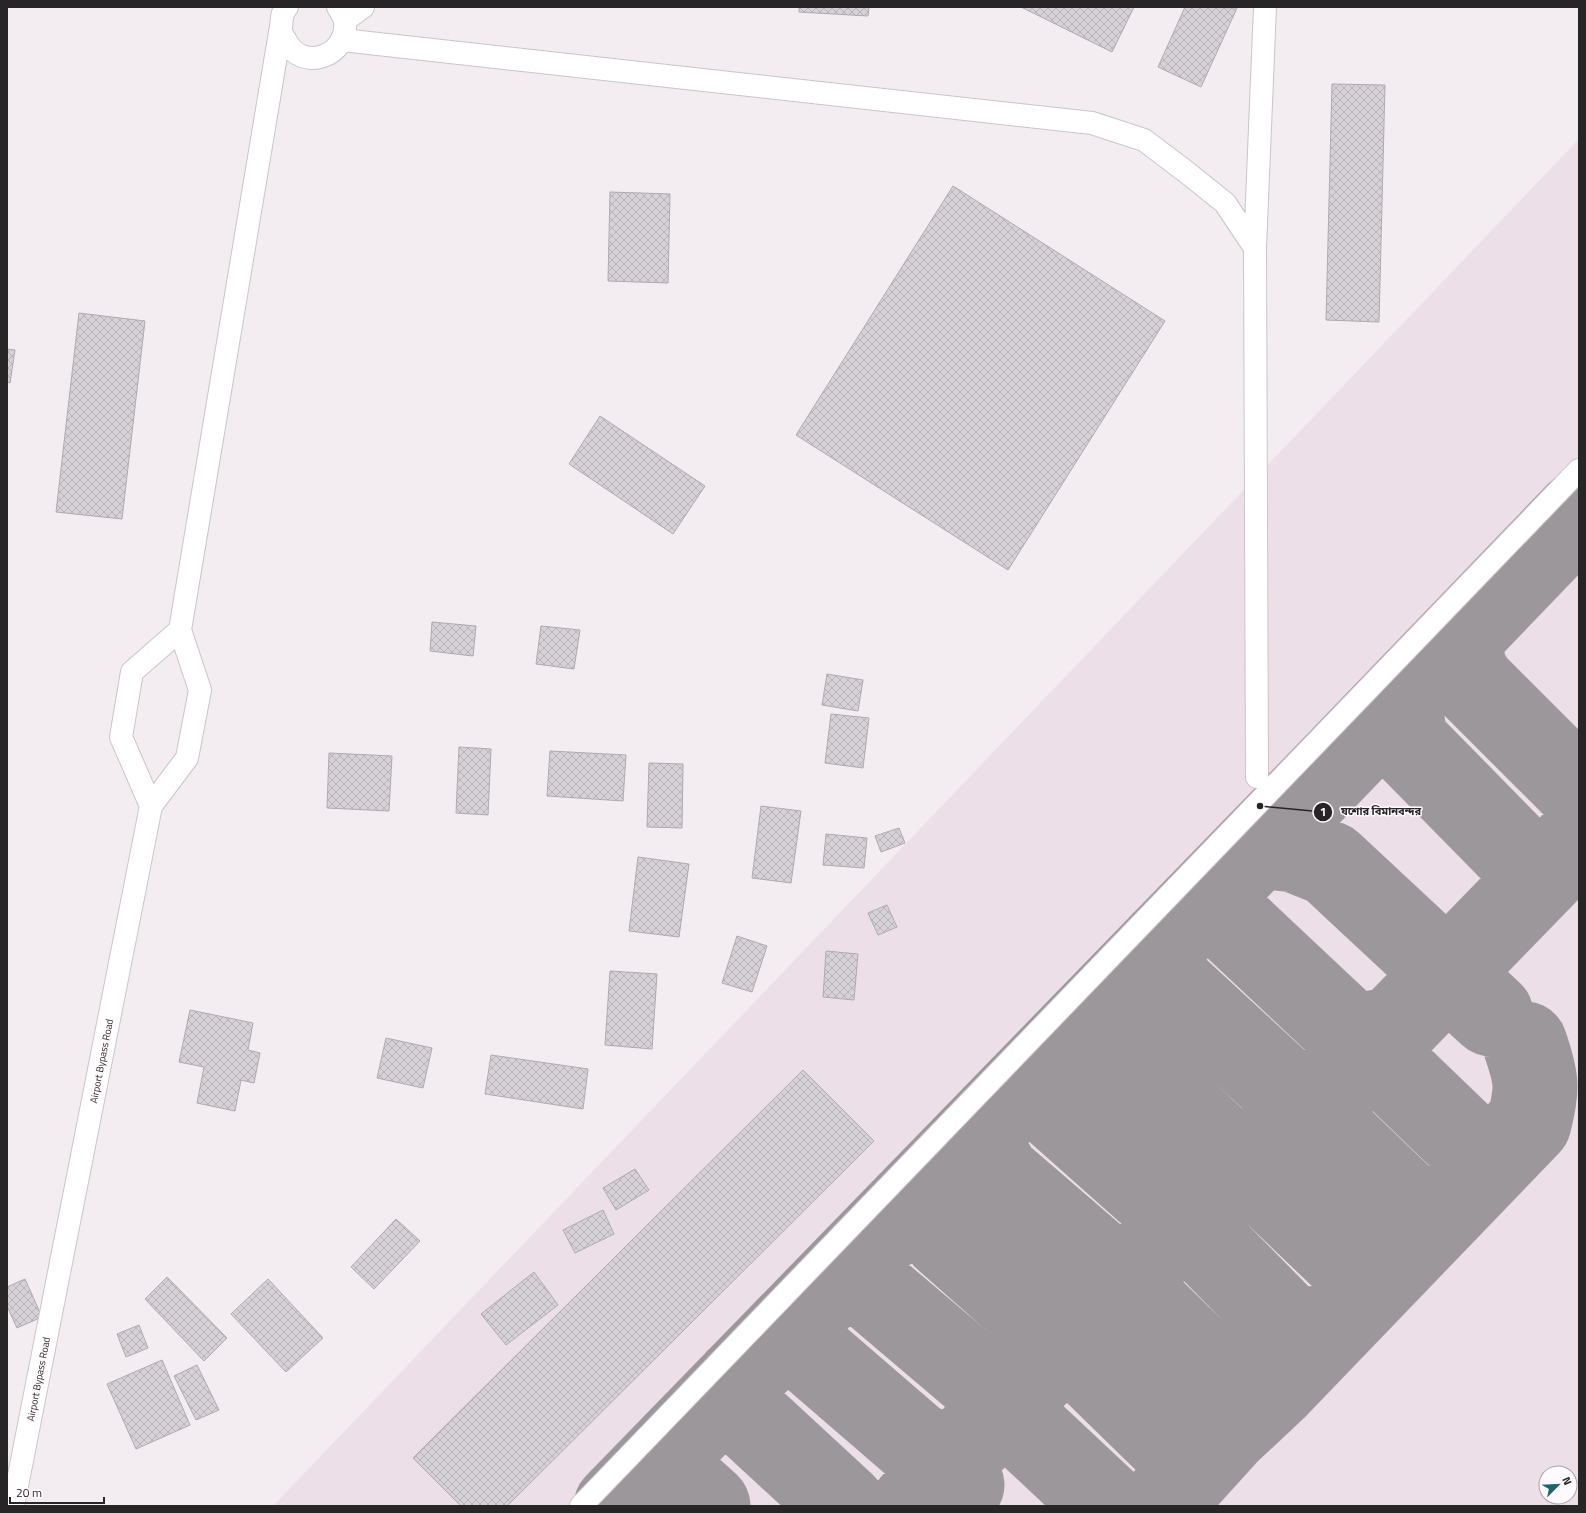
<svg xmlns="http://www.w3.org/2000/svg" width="1586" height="1513" font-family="'Titillium Web','Noto Sans Bengali',sans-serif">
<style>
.built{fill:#eddfe8;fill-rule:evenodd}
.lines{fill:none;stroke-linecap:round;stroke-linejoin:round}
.taxiway{stroke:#9c979b;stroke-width:85}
.building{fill:url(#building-cross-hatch);stroke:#aeaab0}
.minor-casing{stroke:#cbc4c9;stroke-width:24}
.minor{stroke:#fff;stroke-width:22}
.labels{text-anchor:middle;stroke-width:3;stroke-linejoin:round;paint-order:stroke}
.street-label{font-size:10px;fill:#282527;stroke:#fffafd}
.leader{fill:none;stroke:#282527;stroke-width:1.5}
.callout-dot{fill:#282527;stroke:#fffafd;stroke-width:1.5}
.mark-label{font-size:12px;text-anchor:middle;font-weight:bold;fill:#fff}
.callout-label{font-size:11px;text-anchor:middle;font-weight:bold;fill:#282527;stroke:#fffafd;stroke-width:3;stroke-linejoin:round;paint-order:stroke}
</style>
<defs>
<pattern id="building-cross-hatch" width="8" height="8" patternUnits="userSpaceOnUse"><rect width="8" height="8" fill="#d5d1d7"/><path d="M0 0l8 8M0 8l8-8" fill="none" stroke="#b7b3b9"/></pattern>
</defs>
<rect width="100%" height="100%" fill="#f3ecf1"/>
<!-- built -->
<path class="built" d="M1579,139V1506H273ZM1546,1473H1570V1497H1546Z"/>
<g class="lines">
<!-- taxiway -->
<path class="taxiway" d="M1461,636L1463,666L1472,683L1579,790
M1404,695C1401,714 1401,725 1408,744L1520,858C1533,864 1542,867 1556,862
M1258,846L1295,850L1330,864L1491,1014
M1224,881L1221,900L1229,920L1346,1030L1362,1035L1394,1029
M1162,944L1161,960L1167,981L1282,1087L1301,1093L1336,1088L1326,1101L1324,1112L1330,1130L1404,1201L1422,1210H1436L1450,1204
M1103,1006L1100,1022L1105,1038L1222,1148C1241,1152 1253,1153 1270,1146
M1386,1037L1383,1051L1388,1067L1470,1146L1485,1148L1507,1146
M1047,1063L1044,1092L1053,1106L1161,1202C1180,1211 1189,1210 1209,1204L1199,1219L1200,1231L1205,1242L1287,1325C1303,1330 1316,1330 1332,1327
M984,1128V1151L998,1175L1099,1262C1118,1268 1126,1269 1145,1262C1137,1280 1139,1284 1144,1303
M1270,1146C1266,1163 1265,1175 1274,1191L1341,1255L1358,1267L1373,1271L1389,1268
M940,1173L933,1210L945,1237L1041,1322L1053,1327L1082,1324C1077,1342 1078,1346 1087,1363L1169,1443C1182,1452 1198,1452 1214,1446
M862,1253L865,1274L872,1289L978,1379L990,1387L1022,1390L1020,1416L1029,1432L1108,1506
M1104,1294L1102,1307C1120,1297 1124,1295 1144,1303L1229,1386L1255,1392L1274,1388
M801,1316V1337L807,1350L917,1445C939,1454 945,1456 967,1446L956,1464L958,1477L962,1485
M738,1380L745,1410L751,1420L844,1506
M639,1483C672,1469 685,1485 708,1506
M616,1506L1325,777L1579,513
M912,1506L974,1438L1155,1250L1209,1204L1270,1146L1284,1136L1336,1088L1579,838
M1160,1506L1227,1432L1274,1388L1529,1123C1538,1088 1537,1079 1525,1044"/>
</g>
<!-- building -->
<path class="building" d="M799,7H869L868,16L799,12Z
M1021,7H1134L1112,52Z
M1185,7L1237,8L1201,87L1158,67Z
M1332,84L1385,85L1379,322L1326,320Z
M953,186L1165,321L1008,570L796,435Z
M610,192L670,194L668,283L608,281Z
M79,313L145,321L122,519L56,512Z
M7,349L15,350L10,383L7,382Z
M600,416L705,486L673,534L569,464Z
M432,622L476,626L473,656L430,651Z
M541,626L580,630L574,669L536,664Z
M827,674L863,680L858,711L822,705Z
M831,714L869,718L863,768L825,763Z
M459,747L491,749L488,815L456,813Z
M550,751L626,755L623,801L547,796Z
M329,753L392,756L389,811L327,808Z
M649,763L683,764L682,828L647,827Z
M761,806L801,811L791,883L752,878Z
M899,828L905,843L881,852L875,836Z
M826,834L867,838L864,868L823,865Z
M638,857L689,864L679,937L629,931Z
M887,905L897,927L878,935L868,913Z
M737,936L767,946L752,992L722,983Z
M826,951L858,954L854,1000L823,997Z
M610,971L657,974L652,1049L605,1045Z
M190,1010L253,1023L248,1050L260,1053L254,1083L241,1080L235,1111L197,1103L204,1067L179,1062Z
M386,1038L432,1048L423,1088L377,1078Z
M491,1055L588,1069L583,1109L485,1094Z
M803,1070L874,1141L507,1506H461L413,1458Z
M635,1169L649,1190L616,1210L603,1188Z
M603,1210L614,1234L575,1253L563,1230Z
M396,1219L420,1241L374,1289L351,1267Z
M534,1272L558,1305L506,1345L481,1314Z
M167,1277L227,1338L204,1361L145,1299Z
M25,1279L42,1317L17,1328L7,1306V1287Z
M268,1279L323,1338L286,1372L231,1314Z
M139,1325L148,1348L126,1357L117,1334Z
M162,1360L190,1425L136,1449L107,1384Z
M197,1365L219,1410L196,1420L174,1376Z"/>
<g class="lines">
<defs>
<path id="minor" d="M287,7C281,13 282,19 281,27C280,33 283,36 286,41C302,73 349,56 345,21C344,16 340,11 338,7
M345,20L363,7
M342,40L1092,123L1144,140L1185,171L1225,203L1255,248L1257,777
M1255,248L1265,7
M151,806L121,737L132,672L180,630L280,32
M13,1506L151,806L187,758L200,690L180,630
M581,1506L1579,470"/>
</defs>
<!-- minor casing -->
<use href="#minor" class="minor-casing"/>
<!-- minor -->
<use href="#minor" class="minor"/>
</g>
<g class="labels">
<!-- street labels -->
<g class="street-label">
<text transform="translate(101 1061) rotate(-79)" y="4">Airport Bypass Road</text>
<text transform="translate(38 1379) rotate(-79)" y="4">Airport Bypass Road</text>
</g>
</g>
<!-- callouts -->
<path class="leader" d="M1260 806L1323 812"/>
<g class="callout-dot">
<circle cx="1260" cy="806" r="4"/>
<circle cx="1323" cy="812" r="10"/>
</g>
<g class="mark-label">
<text x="1323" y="816">1</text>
</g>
<g class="callout-label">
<text x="1381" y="815">যশোর বিমানবন্দর</text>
</g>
<!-- border -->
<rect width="1586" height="1513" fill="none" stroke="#282527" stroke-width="16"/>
<!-- north arrow -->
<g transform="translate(1558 1485) rotate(66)"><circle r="19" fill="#fffafd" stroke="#a9a5a7"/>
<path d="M0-3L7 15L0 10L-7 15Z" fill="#1b6571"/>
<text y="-6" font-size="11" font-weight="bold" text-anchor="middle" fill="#282527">N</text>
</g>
<!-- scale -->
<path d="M10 1497v6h94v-6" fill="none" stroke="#282527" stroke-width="2"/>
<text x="16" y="1497" font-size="12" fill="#282527" stroke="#fffafd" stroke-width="3" paint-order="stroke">20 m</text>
</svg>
